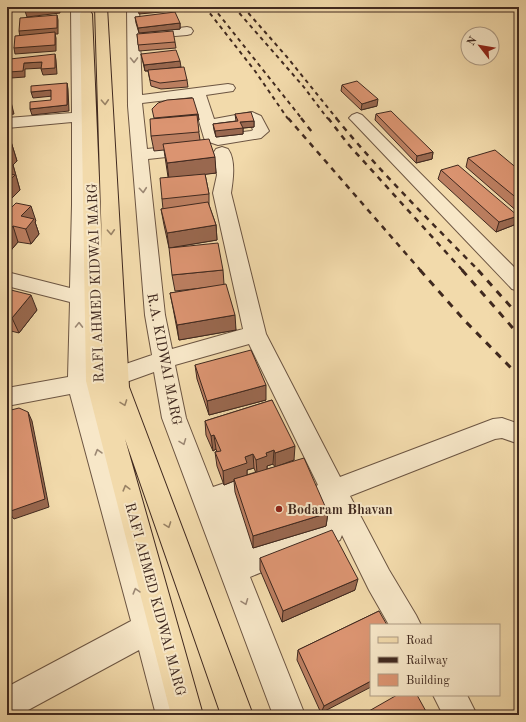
<svg xmlns="http://www.w3.org/2000/svg" width="526" height="722" font-family="'Old Standard TT',serif">
<style>
.lines{fill:none;stroke-linecap:round;stroke-linejoin:round}
.minor-casing{stroke:#6c5542;stroke-width:2}
.major-casing{stroke:#40291f;stroke-width:2}
.minor{fill:#f7e7c8;fill-rule:evenodd}
.major{fill:#f2daab;fill-rule:evenodd}
.rail-far2{stroke:#40291f;stroke-width:2;stroke-dasharray:4 4;stroke-linecap:butt}
.rail-far1{stroke:#40291f;stroke-width:2.5;stroke-dasharray:5.5 5.5;stroke-linecap:butt}
.rail{stroke:#40291f;stroke-width:3;stroke-dasharray:7 7;stroke-linecap:butt}
.wall{fill:#bc7f61;stroke:#40291f;fill-rule:evenodd}
.shaded-wall{fill:#99684f;stroke:#40291f}
.building{fill:#db9471;stroke:#40291f}
.oneway{stroke:#9c8874}
.oneway2{stroke:#998265}
.poi-dot{fill:#8f2418;stroke:#f7e7c8;stroke-width:1.5}
.labels{text-anchor:middle;stroke-width:4;stroke-linejoin:round;paint-order:stroke}
.street-label{font-size:14px;fill:#40291f;stroke:#f7e7c8}
.poi-label{font-size:14px;font-weight:bold;fill:#40291f;stroke:#f7e7c8;text-anchor:start}
</style>
<rect width="100%" height="100%" fill="#f2daab"/>
<filter id="stains"><feTurbulence type="fractalNoise" baseFrequency=".005" numOctaves="4"/><feColorMatrix values="0 0 0 0 .2 0 0 0 0 .09 0 0 0 0 .02 0 0 0 .5 -.17"/></filter>
<radialGradient id="worn" r=".72"><stop offset=".6" stop-color="#630" stop-opacity="0"/><stop offset="1" stop-color="#630" stop-opacity=".3"/></radialGradient>
<g class="lines">
<defs>
<path id="minor" d="M71,7H83L90,205V372L117,367L152,355L145,315L128,106L127,7H139L140,33L187,27L191,28L193,31L191,34L187,35L140,39L142,95L228,84L233,85L235,88L233,91L206,95L214,119L252,112L261,116L269,131L261,138L218,145L206,141L204,138L192,97L142,103L147,149L194,144L200,146L202,149L200,152L194,154L148,159L165,315L172,349L243,329L213,193L217,175L214,152L216,149L222,147L228,149C236,160 233,180 231,193L266,334L340,477L493,419L502,418L519,424V444L502,438L495,439L350,496L389,570L416,615L421,625H389L369,590L342,535L340,540L250,577L305,715H273L162,418L154,372L118,385L92,390L188,715H156L139,650L19,715H7V687L131,621L70,394L7,406V388L68,377L70,302L7,286V272L70,288L72,205V122L7,128V118L72,113ZM250,122L253,130L251,131L219,135L216,127ZM249,344L318,485L312,488L308,496L319,523L261,546L241,500L272,489L276,481L272,473L263,470L213,487L186,418L175,365Z
M357,113L362,115L519,272V291L512,289L352,121L349,118L352,115Z
M433,695H467L477,715H443Z"/>
<path id="major" d="M95,7H107L129,387L253,715H221L125,439L203,715H171L86,381L80,14L82,11H90L92,14L102,248Z"/>
</defs>
<!-- minor casing -->
<use href="#minor" class="minor-casing"/>
<!-- major casing -->
<use href="#major" class="major-casing"/>
<!-- minor -->
<use href="#minor" class="minor"/>
<!-- major -->
<use href="#major" class="major"/>
<!-- rail-far2 -->
<path class="rail-far2" d="M205,7L255,71L288,119
M213,7L302,119
M234,7L303,86L328,119
M243,7L287,57L337,119"/>
<!-- rail-far1 -->
<path class="rail-far1" d="M288,118L421,271
M301,118L312,132
M328,118L348,144L463,271
M336,118C380,172 430,221 479,271"/>
<!-- rail -->
<path class="rail" d="M420,270L466,322L519,376
M462,270L519,335
M478,270L519,316"/>
</g>
<!-- wall -->
<path class="wall" d="M7,7H13L11,15H7Z
M135,17L180,23V29L139,33L136,23Z
M137,34L175,42L176,48L139,51Z
M141,54L181,67L187,80L188,87L161,89L151,86L148,71H145Z
M342,85L377,106L361,110L341,91Z
M198,114L199,120H197L200,140L216,173L205,174L209,194V205L216,225L217,240L169,248L164,225L161,209H163L162,199L168,177L164,150L154,151L151,136Z
M235,114L254,121V127L243,128V134L216,137L214,130L213,124L236,121Z
M376,114L433,152L432,159L416,163L375,120Z
M7,132H8L17,161L13,165L20,190L12,198L7,197Z
M468,158L519,170V213L466,167Z
M441,170L514,225L496,232L438,179Z
M7,212L36,221L35,222L39,234L31,244L18,242L7,255Z
M223,270L224,284L236,330L179,340L173,308L170,293L211,287L175,291L172,275Z
M7,289L37,310L19,333L7,330Z
M195,365L266,400L209,415L197,379Z
M272,400L294,460L278,466L328,513L326,526L253,548L235,492L234,481L224,485L217,466L215,452H217L216,449L213,451L206,435L205,421ZM273,464L275,467L267,469V466ZM254,468L256,473L247,475V470Z
M260,558L355,590L282,622L260,570Z
M379,611L321,713L297,660L298,650Z"/>
<!-- shaded-wall -->
<path class="shaded-wall" d="M9,7H13L11,15L9,9Z
M59,7L60,13L27,17L25,11Z
M155,7H172V11L139,14L138,9Z
M57,15L58,20V34H55L56,38V51L15,54L14,48L20,37L19,31Z
M180,23V29L139,33L138,28Z
M55,54L56,60L57,74L43,75L41,69Z
M180,61L181,67L145,71L144,65Z
M42,62L43,68L25,69V77L11,78L9,72L24,63Z
M67,83L68,89L69,111L32,115L30,109L67,105Z
M9,86L11,92V98L7,99V92Z
M51,90L53,96L33,98L31,92Z
M378,99L377,106L361,110L362,104Z
M11,102L14,114L7,115V109Z
M198,114L199,120L155,125L154,119Z
M254,121V127L243,128V134L216,137L215,131L240,122Z
M8,132L17,161L13,165L20,190L12,198L7,184V133Z
M433,152L432,159L416,163L417,156Z
M215,157L216,173L169,179L167,163Z
M31,206L36,221L35,222L39,234L31,244L21,216Z
M518,216L514,225L496,232L499,222Z
M216,225L217,240L169,248L167,233Z
M13,226L18,242L7,255V233Z
M31,295L37,310L19,333L12,318Z
M235,315L236,330L179,340L177,325Z
M266,385V400L209,415L207,401Z
M28,412L32,421L49,507L14,519L8,512Z
M214,435L216,449L213,451L211,436Z
M295,446L294,460L275,467V453Z
M274,450L273,464L267,466V470L257,473L256,460L266,453Z
M253,454L254,468L247,470V476L234,479V481L224,485L223,471L245,457Z
M328,513L326,526L253,548V536Z
M358,579L355,590L282,622L283,611Z
M371,681V687L321,713L324,706Z"/>
<!-- building -->
<path class="building" d="M25,7H58V8L25,11Z
M138,7H155L138,9Z
M175,12L180,23L138,28L135,17Z
M57,15V28L19,31L20,18Z
M173,31L175,42L138,45L137,34Z
M55,32V45L14,48L15,36Z
M176,50L180,61L144,65L141,54Z
M55,54V68L41,69L42,62L24,63L23,71L9,72L10,59Z
M184,67L187,80L160,83L150,80L148,70Z
M357,81L378,99L362,104L342,85Z
M67,83V105L30,109V102L51,100V90L31,92V86Z
M7,86H9L10,92H7Z
M193,98L198,114L154,118L152,109L158,103L167,100Z
M11,102L12,108L7,109V103Z
M391,111L433,152L417,156L376,114Z
M251,112L254,121L240,122L243,128L215,131L213,124L238,121L235,114Z
M197,115L199,132L151,136L150,119Z
M209,139L215,157L167,163L163,144Z
M7,145L12,146L7,151Z
M495,150L519,170V200L468,158Z
M7,162L12,163L7,168Z
M458,165L518,216L499,222L441,170Z
M7,173L15,175L7,183Z
M205,174L209,194L162,199L160,178Z
M208,202L216,225L167,233L161,209Z
M16,203L31,206L21,216L34,219L26,229L13,226L7,233V212Z
M218,243L223,270L172,275L169,248Z
M226,284L235,315L177,325L170,293Z
M7,289L31,295L12,318L7,317Z
M251,350L266,385L207,401L195,365Z
M272,400L295,446L275,453L274,450L266,453L267,456L256,460L253,454L245,457L247,463L223,471L215,452L221,451L214,435L211,436L205,421Z
M19,408L28,412L45,499L8,512L7,502V411Z
M304,458L328,513L253,536L234,479Z
M332,530L358,579L283,611L260,558Z
M379,611L387,625H371V681L324,706L298,650Z
M397,695H417L428,715H362Z"/>
<!-- one-way arrows -->
<defs><path id="oneway-chevron" d="M-2-3.5L2.5 0L-2 3.5" fill="none" stroke-width="1.6" stroke-linecap="round" stroke-linejoin="round"/></defs>
<g class="oneway">
<use href="#oneway-chevron" transform="translate(134 60) rotate(89)"/>
<use href="#oneway-chevron" transform="translate(143 190) rotate(85)"/>
<use href="#oneway-chevron" transform="translate(79 325) rotate(-89)"/>
<use href="#oneway-chevron" transform="translate(183 442) rotate(69)"/>
<use href="#oneway-chevron" transform="translate(98 452) rotate(-106)"/>
<use href="#oneway-chevron" transform="translate(136 591) rotate(-106)"/>
<use href="#oneway-chevron" transform="translate(245 602) rotate(69)"/>
</g>
<g class="oneway2">
<use href="#oneway-chevron" transform="translate(105 102) rotate(87)"/>
<use href="#oneway-chevron" transform="translate(111 232) rotate(87)"/>
<use href="#oneway-chevron" transform="translate(124 403) rotate(70)"/>
<use href="#oneway-chevron" transform="translate(126 488) rotate(-105)"/>
<use href="#oneway-chevron" transform="translate(168 525) rotate(70)"/>
</g>
<!-- markers -->
<circle class="poi-dot" cx="279" cy="509" r="4"/>
<g class="labels">
<!-- street labels -->
<g class="street-label">
<text transform="translate(95 283) rotate(-92)" y="5">RAFI AHMED KIDWAI MARG</text>
<text transform="translate(165 359) rotate(79)" y="5">R.A. KIDWAI MARG</text>
<text transform="translate(156 599) rotate(75)" y="5">RAFI AHMED KIDWAI MARG</text>
</g>
<!-- poi labels -->
<g class="poi-label">
<text x="287" y="514">Bodaram Bhavan</text>
</g>
</g>
<!-- margin -->
<rect width="526" height="722" fill="none" stroke="#f2daab" stroke-width="24"/>
<rect x="8" y="8" width="510" height="706" fill="none" stroke="#40291f" stroke-width="2"/>
<rect x="12" y="12" width="502" height="698" fill="none" stroke="#40291f"/>
<!-- legend -->
<rect x="370" y="624" width="130" height="72" fill="#f7e7c8" stroke="#ae9b84"/>
<rect x="378" y="637" width="20" height="6" fill="#f2daab" stroke="#ae9b84"/>
<text x="406" y="644" font-size="12" fill="#40291f">Road</text>
<rect x="378" y="657" width="20" height="6" fill="#40291f" stroke="#ae9b84"/>
<text x="406" y="664" font-size="12" fill="#40291f">Railway</text>
<rect x="378" y="674" width="20" height="12" fill="#db9471" stroke="#ae9b84"/>
<text x="406" y="684" font-size="12" fill="#40291f">Building</text>
<!-- north arrow -->
<g transform="translate(480 46) rotate(301)"><circle r="19" fill="#f7e7c8" stroke="#ae9b84"/>
<path d="M0-3L7 15L0 10L-7 15Z" fill="#8f2418"/>
<text y="-6" font-size="11" font-weight="bold" text-anchor="middle" fill="#40291f">N</text>
</g>
<rect width="100%" height="100%" filter="url(#stains)"/>
<rect width="100%" height="100%" fill="url(#worn)"/>
</svg>
